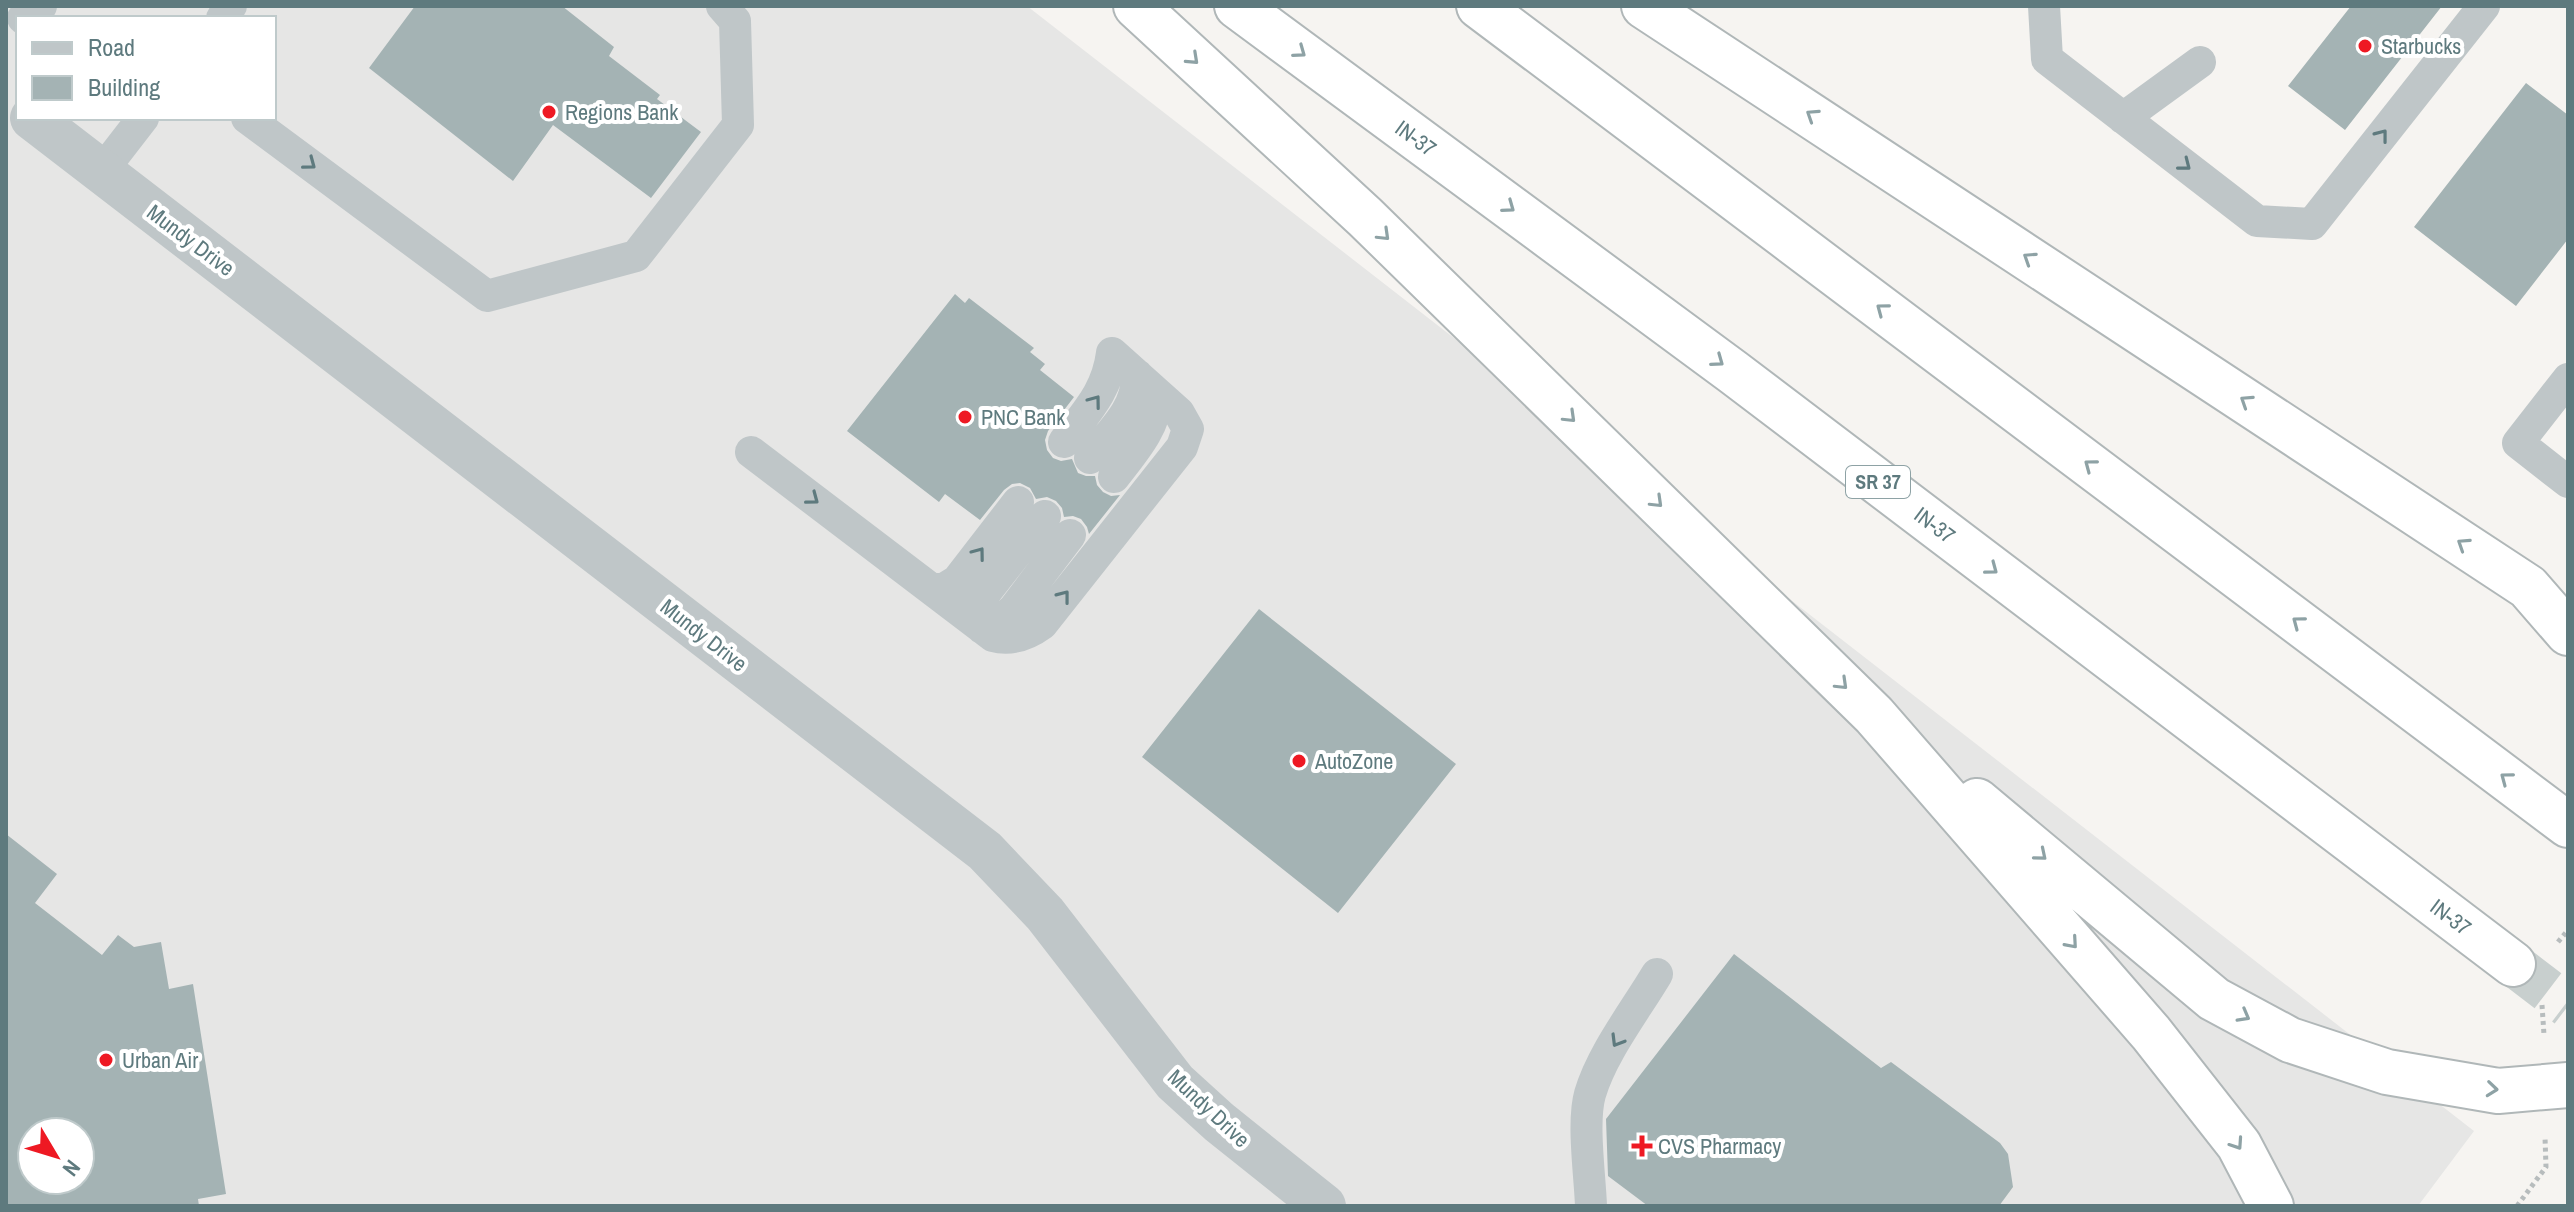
<svg xmlns="http://www.w3.org/2000/svg" width="2574" height="1212" font-family="'Archivo Narrow',sans-serif">
<style>
.built{fill:#e6e6e5;fill-rule:evenodd}
.building{fill:#a4b3b4;fill-rule:evenodd}
.lines{fill:none;stroke-linecap:round;stroke-linejoin:round}
.motorway-tunnel{stroke:#c8cfce;stroke-width:44;stroke-dasharray:44 22;stroke-linecap:butt}
.motorway-casing{stroke:#b0b7b8;stroke-width:48}
.path{stroke:#b7bcbd;stroke-width:5;stroke-dasharray:4 4;stroke-linecap:butt}
.service{stroke:#bfc6c8;stroke-width:32}
.minor{stroke:#bfc6c8;stroke-width:44}
.motorway{stroke:#fff;stroke-width:44}
.oneway{stroke:#8ea2a5}
.oneway2{stroke:#5e7a7e}
.poi-dot{fill:#ee1923;stroke:#fff;stroke-width:3}
.labels{text-anchor:middle;stroke-width:8;stroke-linejoin:round;paint-order:stroke}
.shield{fill:#fff;stroke:#8ea2a5;stroke-width:2}
.shield-label{font-size:20px;font-weight:bold;fill:#5e7a7e}
.poi-label{font-size:22px;fill:#5e7a7e;stroke:#fff;text-anchor:start}
.street-label{font-size:22px;fill:#5e7a7e;stroke:#fff}
</style>
<rect width="100%" height="100%" fill="#f6f4f1"/>
<!-- built -->
<path class="built" d="M6,6H1027L2474,1131L2418,1206H6ZM18,18H274V118H18ZM32,1132H80V1180H32Z"/>
<!-- building -->
<path class="building" d="M415,6H562L614,47L609,56L660,95L657,99L701,132L651,198L553,125L513,181L369,68Z
M2351,6H2442L2345,130L2288,86Z
M2526,83L2568,115V239L2516,306L2414,227Z
M955,294L965,303L969,298L1034,348L1030,352L1045,364L1040,370L1074,397L1048,431L1045,440L1047,450L1053,458L1061,461L1072,459L1078,473L1086,476H1095L1097,485L1103,492L1111,496L1120,495L1089,534L1087,527L1081,519L1073,516L1064,517L1062,508L1056,501L1047,497L1036,499L1030,488L1020,483L1012,484L1004,490L980,520L945,494L939,502L847,431Z
M1259,609L1456,764L1338,913L1142,757Z
M6,834L57,874L35,903L102,955L118,935L134,947L161,942L169,989L193,984L226,1194L198,1199L199,1206H6ZM32,1132H80V1180H32Z
M1734,954L1881,1068L1891,1062L2000,1143L2008,1154L2013,1187L1999,1206H1648L1608,1176L1606,1119Z"/>
<g class="lines">
<!-- motorway-tunnel -->
<path class="motorway-tunnel" d="M2513,964L2568,1006"/>
<defs>
<path id="motorway" d="M1136,6L1365,217L1874,715L2151,1033L2239,1145L2271,1206
M1237,6L1733,372L2513,964
M1479,6L2568,825
M1644,6L2528,587L2568,633
M1977,801L2214,999L2290,1040L2387,1072L2498,1091L2568,1085"/>
</defs>
<!-- motorway casing -->
<use href="#motorway" class="motorway-casing"/>
<!-- path -->
<path class="path" d="M2558,942L2568,930
M2542,1005L2544,1035
M2517,1206L2546,1167L2545,1137"/>
<!-- service -->
<path class="service" d="M2044,6L2047,59L2257,221L2312,224L2484,6
M23,18L41,6
M222,18L231,6
M247,118L487,296L636,256L738,125L735,21L722,6
M2123,118L2200,62
M102,171L143,118
M2568,379L2518,443L2568,482
M1064,442C1086,412 1107,392 1112,353
M751,452L993,636C1012,641 1027,635 1042,624L1182,447L1188,429L1179,413L1112,353
M1090,458C1111,432 1138,409 1137,375
M1114,477C1134,451 1155,428 1158,395
M931,589H944L957,581L1018,502
M954,606L971,604L985,593L1045,516
M982,628L1000,622L1014,609L1070,535
M1591,1206C1590,1176 1582,1122 1590,1094C1602,1053 1635,1011 1657,974"/>
<!-- minor -->
<path class="minor" d="M32,118L985,851L1045,914L1175,1082L1219,1122L1324,1206"/>
<!-- motorway -->
<use href="#motorway" class="motorway"/>
</g>
<!-- one-way arrows -->
<defs><path id="oneway-chevron" d="M-2-3.5L2.5 0L-2 3.5" fill="none" stroke-width="1.6" stroke-linecap="round" stroke-linejoin="round" transform="scale(2)"/></defs>
<g class="oneway">
<use href="#oneway-chevron" transform="translate(1300 52) rotate(36)"/>
<use href="#oneway-chevron" transform="translate(1193 59) rotate(43)"/>
<use href="#oneway-chevron" transform="translate(1812 115) rotate(-147)"/>
<use href="#oneway-chevron" transform="translate(1509 207) rotate(36)"/>
<use href="#oneway-chevron" transform="translate(1384 235) rotate(44)"/>
<use href="#oneway-chevron" transform="translate(2029 258) rotate(-147)"/>
<use href="#oneway-chevron" transform="translate(1882 309) rotate(-143)"/>
<use href="#oneway-chevron" transform="translate(1718 361) rotate(36)"/>
<use href="#oneway-chevron" transform="translate(2246 401) rotate(-147)"/>
<use href="#oneway-chevron" transform="translate(1570 417) rotate(44)"/>
<use href="#oneway-chevron" transform="translate(2090 465) rotate(-143)"/>
<use href="#oneway-chevron" transform="translate(1657 502) rotate(44)"/>
<use href="#oneway-chevron" transform="translate(2463 544) rotate(-147)"/>
<use href="#oneway-chevron" transform="translate(1992 569) rotate(37)"/>
<use href="#oneway-chevron" transform="translate(2298 622) rotate(-143)"/>
<use href="#oneway-chevron" transform="translate(1842 684) rotate(44)"/>
<use href="#oneway-chevron" transform="translate(2506 778) rotate(-143)"/>
<use href="#oneway-chevron" transform="translate(2041 855) rotate(40)"/>
<use href="#oneway-chevron" transform="translate(2072 943) rotate(49)"/>
<use href="#oneway-chevron" transform="translate(2244 1016) rotate(29)"/>
<use href="#oneway-chevron" transform="translate(2492 1089) rotate(6)"/>
<use href="#oneway-chevron" transform="translate(2237 1144) rotate(56)"/>
</g>
<g class="oneway2">
<use href="#oneway-chevron" transform="translate(2382 135) rotate(-52)"/>
<use href="#oneway-chevron" transform="translate(310 164) rotate(37)"/>
<use href="#oneway-chevron" transform="translate(2185 165) rotate(38)"/>
<use href="#oneway-chevron" transform="translate(1095 401) rotate(-53)"/>
<use href="#oneway-chevron" transform="translate(813 499) rotate(37)"/>
<use href="#oneway-chevron" transform="translate(979 553) rotate(-53)"/>
<use href="#oneway-chevron" transform="translate(1064 596) rotate(-52)"/>
<use href="#oneway-chevron" transform="translate(1617 1041) rotate(121)"/>
</g>
<!-- markers -->
<g class="poi-dot">
<circle cx="2365" cy="46" r="8"/>
<circle cx="549" cy="112" r="8"/>
<circle cx="965" cy="417" r="8"/>
<circle cx="1299" cy="761" r="8"/>
<circle cx="106" cy="1060" r="8"/>
<path d="M1638 1134h8v8h8v8h-8v8h-8v-8h-8v-8h8z"/>
</g>
<g class="labels">
<!-- shield labels -->
<rect class="shield" x="1846" y="466" width="64" height="32" rx="6"/>
<g class="shield-label">
<text x="1878" y="489">SR 37</text>
</g>
<!-- poi labels -->
<g class="poi-label">
<text x="2381" y="54">Starbucks</text>
<text x="565" y="120">Regions Bank</text>
<text x="981" y="425">PNC Bank</text>
<text x="1315" y="769">AutoZone</text>
<text x="122" y="1068">Urban Air</text>
<text x="1658" y="1154">CVS Pharmacy</text>
</g>
<!-- street labels -->
<g class="street-label">
<text transform="translate(1416 138) rotate(36)" y="8">IN-37</text>
<text transform="translate(191 240) rotate(37)" y="8">Mundy Drive</text>
<text transform="translate(1935 525) rotate(37)" y="8">IN-37</text>
<text transform="translate(704 635) rotate(38)" y="8">Mundy Drive</text>
<text transform="translate(2451 917) rotate(37)" y="8">IN-37</text>
<text transform="translate(1209 1108) rotate(43)" y="8">Mundy Drive</text>
</g>
</g>
<!-- border -->
<rect width="2574" height="1212" fill="none" stroke="#5e7a7e" stroke-width="16"/>
<!-- legend -->
<rect x="16" y="16" width="260" height="104" fill="#ffffff" stroke="#bfcacb" stroke-width="2"/>
<rect x="32" y="42" width="40" height="12" fill="#bfc6c8" stroke="#bfcacb" stroke-width="2"/>
<text x="88" y="56" font-size="24" fill="#5e7a7e">Road</text>
<rect x="32" y="76" width="40" height="24" fill="#a4b3b4" stroke="#bfcacb" stroke-width="2"/>
<text x="88" y="96" font-size="24" fill="#5e7a7e">Building</text>
<!-- north arrow -->
<g transform="translate(56 1156) rotate(128)"><circle r="38" fill="#ffffff" stroke="#bfcacb" stroke-width="2"/>
<path d="M0-6L14 30L0 20L-14 30Z" fill="#ee1923"/>
<text y="-12" font-size="22" font-weight="bold" text-anchor="middle" fill="#5e7a7e">N</text>
</g>
</svg>
